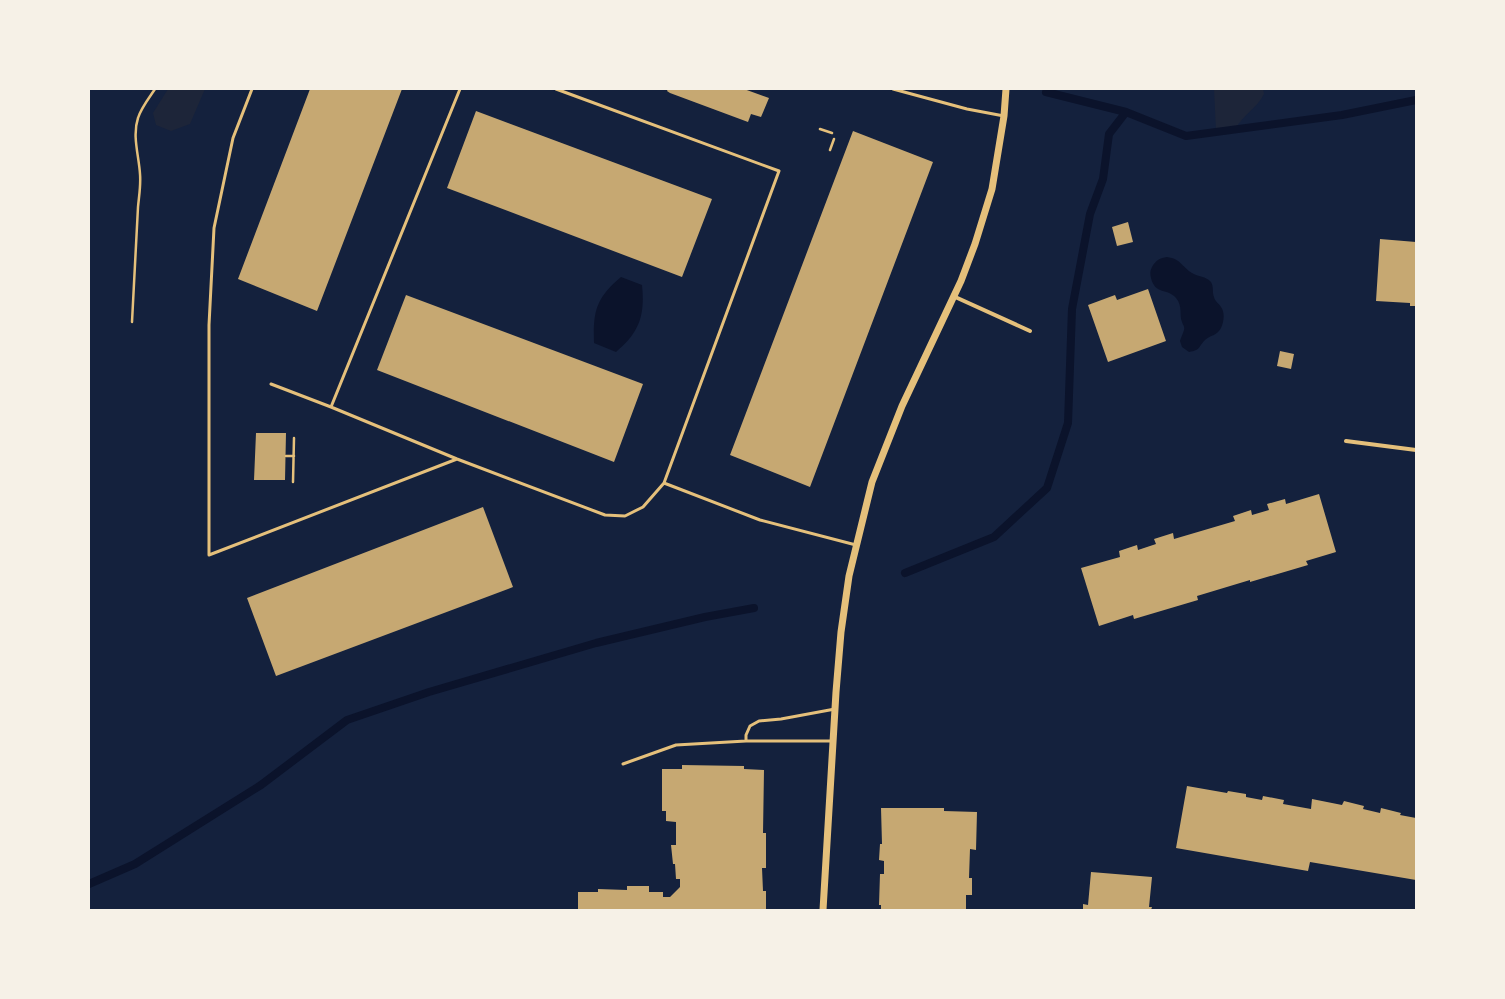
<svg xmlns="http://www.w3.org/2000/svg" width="1505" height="999" font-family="Overpass,sans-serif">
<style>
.green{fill:#1d2539}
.water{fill:#0b132b}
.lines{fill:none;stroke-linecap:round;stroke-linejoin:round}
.stream{stroke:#0b132b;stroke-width:8}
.building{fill:#c6a872}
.path{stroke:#e5c07b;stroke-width:2.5}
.service{stroke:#e5c07b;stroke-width:3}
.minor{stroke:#e5c07b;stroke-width:4}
.tertiary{stroke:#e5c07b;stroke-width:7}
</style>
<rect width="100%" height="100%" fill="#14213d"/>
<!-- green -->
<path class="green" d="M168,89H205L190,124L171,131L156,125L153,113Z
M1214,89H1263L1264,94C1257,108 1243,115 1236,128L1216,131Z"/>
<!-- water -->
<path class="water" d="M1167,257C1181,259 1181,266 1192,273C1198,277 1206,276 1211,282C1214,287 1212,292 1214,297C1215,302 1219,303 1221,307C1225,312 1224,322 1221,328C1217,336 1210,335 1205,340C1198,347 1201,350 1189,352L1182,347L1180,341C1181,337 1183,334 1184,330C1185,327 1183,325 1182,322C1179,315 1183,306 1176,298C1168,288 1155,295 1151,278C1150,274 1150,271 1152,267C1156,260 1160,258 1167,257Z
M621,277L642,285C645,315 640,332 616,352L594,343C593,311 596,298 621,277Z"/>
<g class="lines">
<!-- stream -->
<path class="stream" d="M1046,92L1126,112L1186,136L1342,115L1416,100
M905,573L994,537L1047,488L1068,423L1072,309L1090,214L1103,179L1109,134L1126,112
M89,884L135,864L261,785L347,720L429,692L596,643L705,617L754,608"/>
</g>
<!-- building -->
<path class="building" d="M310,89H402L317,311L238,279Z
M668,89H744L769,98L761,117L751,114L748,122L670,93L667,91Z
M476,111L712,199L682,277L447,188Z
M853,131L933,162L810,487L730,455Z
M1128,222L1133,242L1117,246L1112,227Z
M1380,239L1416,242V306H1410V303L1376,301Z
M1148,289L1166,341L1108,362L1088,305L1115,295L1117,300Z
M406,295L643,384L614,462L377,370Z
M1280,351L1294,354L1291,369L1277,366Z
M256,433H286L285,480H254Z
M1319,494L1336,552L1306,561L1308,565L1250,582V580L1197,596L1198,600L1134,619L1133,615L1099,626L1081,568L1120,557L1119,551L1137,545L1138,550L1156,544L1154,539L1173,533L1174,539L1235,521L1233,516L1251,510L1252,515L1269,510L1267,504L1285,499L1286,504Z
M483,507L513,587L276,676L247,598Z
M682,765L744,766V769L764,770L763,833H766V868H762L763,891H766V910H578V892H598V889L627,890V886H649V892H663V897H670L680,887V879H676L675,864H673L671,845H676V822L666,821V811H662V769H682Z
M1187,786L1227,793L1228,791L1246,794V797L1262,800L1263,796L1284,800L1283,804L1311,809L1312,799L1342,805L1344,801L1364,806L1363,809L1380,813L1381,808L1401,813L1400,815L1416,818V880L1310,862L1308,871L1176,848Z
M881,808H944V811L977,812L976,850L970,849L969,878H972V895H966V910H881V905H879L880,874H884V861L879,860L880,844H882Z
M1091,872L1152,877L1149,907H1152L1151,910H1083V904L1088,905Z"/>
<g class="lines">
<!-- path -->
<path class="path" d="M820,129L832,133
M830,150L834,139
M132,322L138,207C139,196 141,185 140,174C139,156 132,136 138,118C141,108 149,98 155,89
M286,456H294
M293,482L294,438"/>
<!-- service -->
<path class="service" d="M252,89L233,138L214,228L209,325V555L457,459
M460,89L331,407L457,459L605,515L625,516L643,507L664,483L779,171L556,89
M893,89L967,109L1004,116
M271,384L331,407
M664,483L760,520L856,545
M746,741V735L750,726L759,721L781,719L835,709
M623,764L676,745L746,741H833"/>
<!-- minor -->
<path class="minor" d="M953,296L1030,331
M1346,441L1416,450"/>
<!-- tertiary -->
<path class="tertiary" d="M823,910L836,692L841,632L849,576L872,482L902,406L961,281L975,244L992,189L1004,116L1006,89"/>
</g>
<!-- border -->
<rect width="1505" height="999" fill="none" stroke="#f6f1e7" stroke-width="180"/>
</svg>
